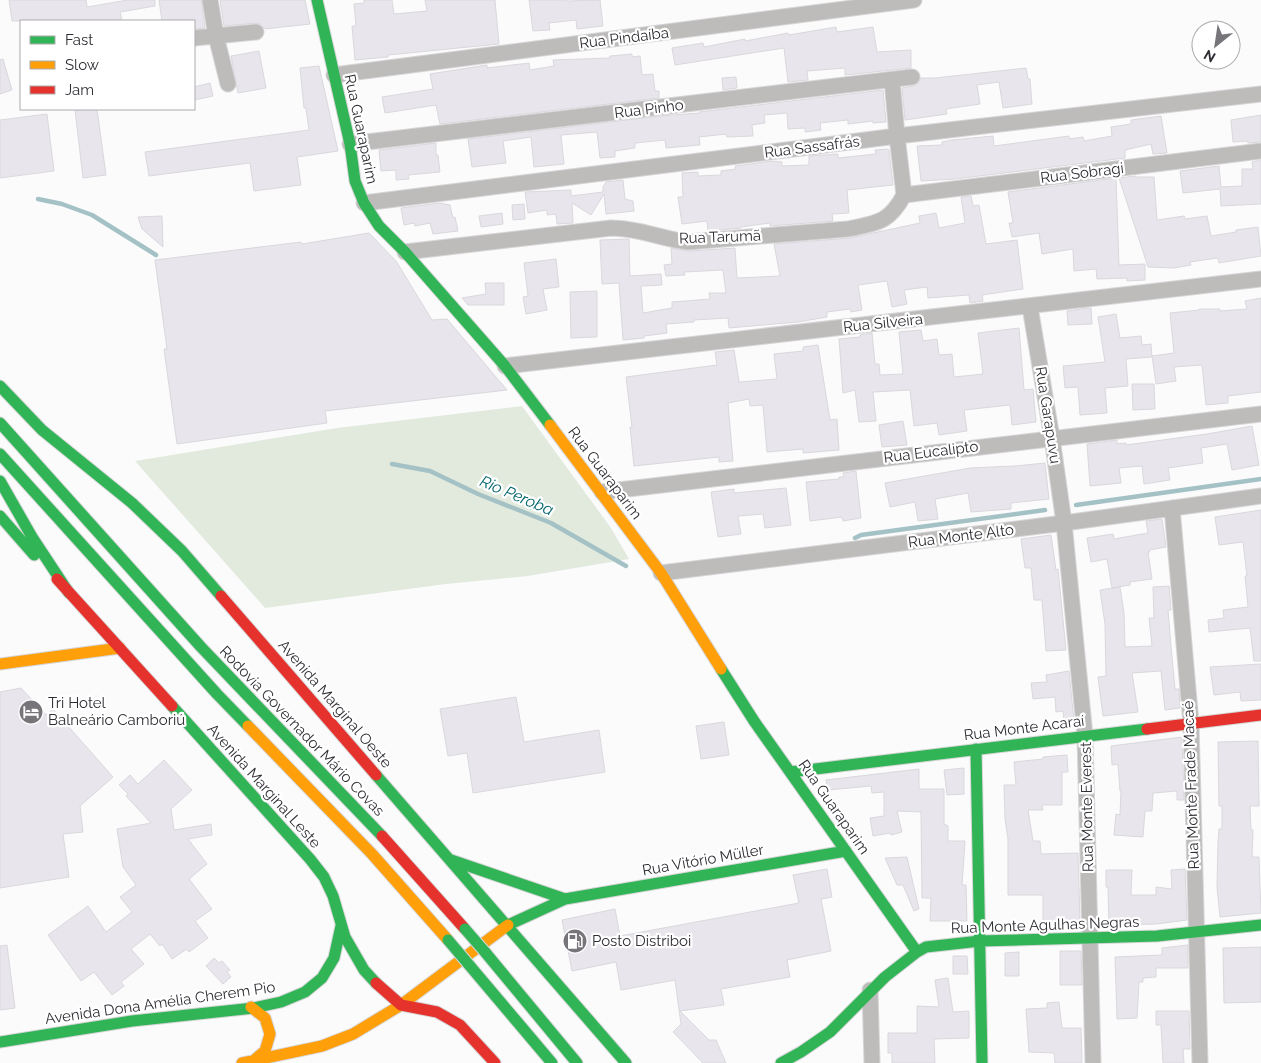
<svg xmlns="http://www.w3.org/2000/svg" width="1261" height="1063" font-family="Raleway,sans-serif">
<style>
.green{fill:#e2eade}
.lines{fill:none;stroke-linecap:round;stroke-linejoin:round}
.stream{stroke:#a4c2c5;stroke-width:4.5}
.building{fill:#e8e5ec;stroke:#d9d8dc}
.street-casing{stroke:#d6d6d8;stroke-width:17}
.fast-casing{stroke:#d6d6d8;stroke-width:13}
.slow-casing{stroke:#d6d6d8;stroke-width:13}
.jam-casing{stroke:#d6d6d8;stroke-width:13}
.street{stroke:#bdbcbb;stroke-width:15}
.fast{stroke:#30b455;stroke-width:11}
.slow{stroke:#ff9f0a;stroke-width:11}
.jam{stroke:#e5322d;stroke-width:11}
.fast-bridge-casing{stroke:#d6d6d8;stroke-width:13;stroke-linecap:butt}
.fast-bridge{stroke:#30b455;stroke-width:11}
.labels{text-anchor:middle;stroke-width:4.5;stroke-linejoin:round;paint-order:stroke}
.street-label{font-size:15px;fill:#302d34;stroke:#fff}
.poi-label{font-size:15px;fill:#302d34;stroke:#fff;text-anchor:start}
.water-label{font-size:16px;font-style:italic;fill:#00646b;stroke:#fff}
</style>
<rect width="100%" height="100%" fill="#fbfbfc"/>
<!-- green -->
<path class="green" d="M522,406L611,528L629,559L528,576L446,584L265,608L135,461L337,428Z"/>
<g class="lines">
<!-- stream -->
<path class="stream" d="M38,199L62,204L92,215L156,255
M392,464L430,471L478,494L551,523L626,566
M1076,505L1261,479
M855,538L861,535L1045,510"/>
</g>
<!-- building -->
<path class="building" d="M9,0H86L87,7L128,0H155V6L120,12L122,21H12Z
M159,0H201L205,28L194,29V21H162Z
M220,0H305L310,24L265,29L260,24L256,23L224,26Z
M364,0H392L394,14L427,11L425,0H495L499,44L388,55V57L355,60L352,26H356L354,4L364,3Z
M529,0H567V1L600,0L603,26L577,29L576,20L549,23L550,30L533,31Z
M836,27L837,32L873,27L877,52L911,50V68L845,75V68L807,71L808,80L788,82L784,48L675,65L672,48L703,43L704,47L745,39V41L788,33L789,35Z
M259,51L266,88L238,93L231,56Z
M632,54V57L640,56L642,75L653,74L655,91H659V98L440,124L436,105L385,113L382,97L433,89L430,74L487,65V68L529,63L530,70L554,66L553,60L610,58V56Z
M3,59L12,90L0,94V60Z
M319,66L338,151L297,157L301,185L254,191L250,163L149,176L145,152L309,130L306,108H304L300,68Z
M1026,68L1028,79H1030L1032,104L1003,108L999,82L977,85L980,104L946,109L947,114L905,120L902,88L917,85L921,78H935Z
M736,77L737,88L723,90L722,78Z
M210,83L213,96L194,100V87Z
M883,90L886,122L873,123V121L848,124V120L820,123L821,130L805,132V128L788,129L787,113L764,115L765,123L752,125L753,136L727,137L726,134L699,137L700,145L666,148L665,140L635,143V148L615,151V157L600,158L597,132L561,135L564,164L534,167L531,137L503,141L506,163L472,167L468,139L660,116L700,113L699,112Z
M83,109H97L106,175L83,178L75,110Z
M47,114L54,171L0,178V120Z
M1261,115V142L1248,143L1247,141L1233,142L1231,120Z
M1161,116L1167,153L1153,154L1151,144L1125,150V158L955,179L921,181L917,146L942,145V142L952,140L993,136L994,146L1069,136V139L1083,137L1084,141L1112,136L1111,127L1131,124V120Z
M436,143V155H438L440,172L408,175L409,179L396,180V170L381,171L379,150Z
M888,149L889,150L893,185L847,190L849,213L832,214L833,221L770,226V223L741,227V228L708,231L707,221L682,224L678,197H683L682,173L698,172V176L721,175V171L736,169L735,166L772,161L782,162V166L809,165V156L838,154V158L876,154L875,150Z
M1261,160V204L1221,206L1220,189L1183,193L1180,171L1219,166L1221,187L1242,186V169H1253L1252,162Z
M1136,176V177H1154L1157,220L1184,216L1185,219L1207,216L1211,236L1236,232V230L1258,227L1261,256L1219,263L1218,258L1190,262L1191,265L1174,268L1148,267L1119,178Z
M1116,178L1119,265L1145,264V280L1127,281V278L1097,279L1096,269L1074,271L1073,249L1042,254L1039,233L1012,237L1009,223H1013L1008,192Z
M623,180L625,199L633,201L634,211L606,214L604,194L591,215L572,203L573,223L557,224L556,214L547,215V210L528,213L525,192L571,190V196L603,192V187L606,182Z
M971,196L973,206L979,205L986,244L1017,240L1023,289L982,295L983,301L970,303L969,295L928,298L927,287L904,290L907,304L892,307L887,281L858,285L862,310L851,312L850,309L827,312V317L798,322L729,328L728,318L694,320V322L666,324L667,333L644,336V338L623,340L619,283L602,284L600,240L629,239L630,276L661,274L662,285L641,286L643,313L672,308V302L710,299L709,293H726L723,270L684,272L685,275L666,276L664,265L672,264L671,248L689,251L735,248L737,278L780,276L774,244L850,238L920,223L919,216L936,213L939,228L965,223L961,197Z
M440,203L450,205L453,218L455,217L458,231L433,234L430,223L415,226L414,223L404,225L401,208Z
M524,204L525,219L513,220L512,205Z
M502,213L503,224L481,227L479,216Z
M162,216L163,247L142,229L138,217Z
M369,233L396,261L432,320L447,319L507,390L325,411L327,423L177,444L164,349H167L155,260L301,242L302,244Z
M556,259L559,287L543,289L547,310L526,314L523,297L528,296L524,263Z
M485,283H504V305H468L462,298L486,294Z
M597,291V337L571,338L570,292Z
M1261,298V392L1228,396V403L1206,405L1202,365L1174,367L1176,381L1156,384L1152,356L1174,353L1170,313L1199,310V309H1220V311L1247,309L1245,301Z
M1088,308H1091L1092,324L1068,325L1067,311Z
M1116,314L1120,338L1141,336L1142,345L1151,344L1152,357L1126,359L1128,386L1105,388L1107,413L1080,415L1078,387L1065,388L1063,366L1105,362L1098,317Z
M1019,328L1024,390L1033,389L1036,422L1012,425L1010,405L964,410L967,431L939,435L937,423L914,426L910,390L873,392L876,421L859,422L855,390L843,393L839,339L860,337V335L872,333L875,364H879L880,375L903,374L899,332L921,330L923,341L937,339L939,355L952,354L954,377L983,374L978,333Z
M818,345L830,420L837,419L839,450L803,453V449L767,452L763,405L750,406L749,399L728,403L733,461L719,462V457L634,466L630,427H632L626,377L717,365L715,352L734,350L739,382L777,379L774,354L803,351V347Z
M1132,384H1154L1155,409L1133,410Z
M903,421L907,445L882,447L879,425Z
M1252,426L1259,465L1232,470L1227,444L1201,448L1203,463L1168,468L1170,480L1144,484L1142,466L1119,468L1121,483L1090,486L1087,444L1117,440V444L1126,443V445L1207,434Z
M1045,463L1049,499L1011,503V509L971,512L968,493L935,499L938,519L918,521L915,502L890,507L885,483L970,468L1015,466Z
M856,471L861,518L843,521L842,517L810,521L806,482L839,479V477H844L843,473Z
M786,488L791,525L765,528L763,514L738,516L741,534L718,537L711,492L734,489V493Z
M1261,510V661H1254L1250,628L1209,632L1208,620L1224,618L1223,610L1248,607L1245,576H1247L1243,542L1219,545L1215,517Z
M1162,519L1166,547L1149,550L1150,552H1148L1152,579L1130,582V585L1112,588L1107,559L1091,562L1087,538L1113,534L1114,539L1148,533L1146,521Z
M1051,535L1056,570L1058,569L1066,650L1046,651L1042,600H1034L1031,568H1025L1021,539Z
M1169,586L1171,610H1168L1171,646L1175,689H1179L1180,708L1165,710L1161,671L1132,673L1138,712L1103,716L1098,677L1106,676L1105,624L1100,590L1120,587L1124,613L1125,647L1152,646L1149,618H1154L1153,587Z
M1261,664V700L1241,701L1240,692L1214,695L1210,667Z
M1069,671L1074,721L1064,722L1063,711L1056,712L1055,697L1033,699L1031,683L1047,682L1046,675Z
M21,688L46,715L53,709L113,777L80,806L83,832L63,834L69,877L0,888V692Z
M516,697L524,742L599,730L605,772L473,793L467,753L448,756L440,709Z
M724,722L729,755L701,759L696,726Z
M1182,737L1184,800H1177V791L1153,793L1152,811H1145L1143,837L1114,835L1116,814L1120,815L1121,791H1120L1118,764L1112,765L1111,746Z
M1258,741L1259,806H1250L1251,830H1253L1252,857H1259L1261,913L1220,917L1217,887L1218,842L1219,829H1222V806H1219L1218,742Z
M1067,755L1068,772H1062V805H1042L1043,810H1028L1033,841H1040L1041,854L1078,853L1080,922H1043V895H1008V839L1005,819L1004,785H1016L1014,762L1043,759V757Z
M164,760L192,790L171,809L174,830L211,824L212,835L188,839L207,864L189,879L212,909L195,921L208,938L189,952L187,949L172,959L162,944L160,946L150,934L131,949L144,964L121,982L124,986L112,995L94,972L81,981L48,935L88,906L106,932L132,912L120,897L136,885L123,867L117,829L151,823L126,796L128,794L119,785L130,775L138,784Z
M964,768V794L947,795L944,770Z
M919,769V789H944V824L948,826V841H965L962,885H966L967,921H930L931,898H922L921,812L897,811L902,832L891,835L890,833L873,836L870,818L884,816V792L872,793L871,786L828,790L826,780Z
M907,857L919,909L914,911L903,885H897L885,858Z
M827,869L832,897L821,899L831,951L787,960L790,977L721,989L724,1005L680,1011L709,1040H716L726,1063H703L673,1032L681,1024L675,980L621,990L616,962L572,971L562,920L615,909L620,936L799,903L793,875Z
M1185,869L1187,920L1156,924L1109,925L1108,887H1106V870H1132L1131,895H1156V887L1172,889L1171,870Z
M7,945L15,1008L0,1010V946Z
M1188,945V968H1156V977L1143,978V982H1139L1137,1018L1117,1019L1115,957L1162,955V948Z
M1261,947V1002L1224,1003L1223,948Z
M1060,951H1081L1082,985H1060Z
M1019,952V976H1005V953Z
M953,956H967L968,974H953Z
M214,958L219,963L222,961L230,970L227,972L231,977L223,984L206,966Z
M948,978L953,1012L969,1011V1038L934,1039L935,1063H892V1053H888V1033H917V1006L939,1007L935,980Z
M1059,1002L1062,1028H1081L1082,1063H1055L1054,1053L1029,1052L1026,1009L1047,1008V1003Z
M1156,1011H1189L1190,1049H1183L1184,1063H1163L1161,1025H1156Z"/>
<g class="lines">
<defs>
<path id="street" d="M210,0L216,36L228,84
M194,38L256,32
M334,75L914,0
M892,80L897,136L904,195
M350,144L912,77
M904,195L1261,151
M364,203L897,136L1261,94
M405,252L611,228C639,228 662,239 688,242L848,229C877,223 889,223 904,195
M1030,307L1052,438L1064,523L1085,736L1093,1063
M505,366L1261,279
M602,492L1261,414
M1172,508L1191,723L1200,1063
M661,573L1064,523L1261,496
M870,990L872,1063"/>
<path id="fast" d="M317,0L350,144L355,181L364,203L379,226L405,252L505,366L550,425
M0,386L42,430L132,503L182,551L221,596
M0,423L201,647L382,836
M0,454L217,694L248,726
M0,481L32,537L69,593
M0,516L34,555
M721,669L754,721L917,952
M172,706L310,859L324,877L333,896L345,937L364,970L376,983
M976,749L982,1063
M790,772L1147,729
M376,775L626,1063
M451,860L565,899
M508,925L565,899L846,851
M485,952L577,1063
M470,966L552,1063
M0,1042L132,1021L254,1008L281,1002L305,992L322,978L334,958L341,926
M781,1063L801,1052L830,1032L885,977L917,952L926,947L980,941L1157,936L1261,925"/>
<path id="slow" d="M550,425L661,573L721,669
M0,664L120,648
M248,726L372,854L448,940
M251,1007L265,1018L270,1034L265,1051L252,1062
M242,1063L322,1046L353,1034L401,1005L508,925"/>
<path id="jam" d="M57,579L172,706
M221,596L376,775
M1147,729L1261,715
M382,836L465,929
M376,983L401,1005L437,1012L460,1025L495,1063"/>
</defs>
<!-- street casing -->
<use href="#street" class="street-casing"/>
<!-- fast casing -->
<use href="#fast" class="fast-casing"/>
<!-- slow casing -->
<use href="#slow" class="slow-casing"/>
<!-- jam casing -->
<use href="#jam" class="jam-casing"/>
<!-- street -->
<use href="#street" class="street"/>
<!-- fast -->
<use href="#fast" class="fast"/>
<!-- slow -->
<use href="#slow" class="slow"/>
<!-- jam -->
<use href="#jam" class="jam"/>
<defs>
<path id="fast-bridge" d="M465,929L485,952
M448,940L470,966"/>
</defs>
<!-- fast-bridge casing -->
<use href="#fast-bridge" class="fast-bridge-casing"/>
<!-- fast-bridge -->
<use href="#fast-bridge" class="fast-bridge"/>
</g>
<!-- icons -->
<defs>
<symbol id="hotel-disc" viewBox="-11 -11 22 22"><circle r="9.5" fill="#77757a" stroke="#fff"/><path d="M-6-4.5h1.5V1H6V5H4.5V3h-9V5H-6ZM-4 0a1.8 1.8 0 1 1 3.6 0ZM.5 0V-2.5h3Q6-2.5 6 0Z" fill="#fff"/></symbol>
<symbol id="fuel-disc" viewBox="-11 -11 22 22"><circle r="9.5" fill="#77757a" stroke="#fff"/><path d="M-5.5-6h7V0h2V4h1.3V-2.5L3-4.5l.8-.8L6-3V5H2.5V1h-1V6h-7ZM-4.2-4.7v3.2H.2V-4.7Z" fill="#fff"/></symbol>
</defs>
<g fill-rule="evenodd">
<use href="#hotel-disc" x="17" y="698" width="28" height="28"/>
<use href="#fuel-disc" x="561" y="927" width="28" height="28"/>
</g>
<g class="labels">
<!-- street labels -->
<g class="street-label">
<text transform="translate(624 38) rotate(-7)" y="5">Rua Pindaíba</text>
<text transform="translate(649 109) rotate(-7)" y="5">Rua Pinho</text>
<text transform="translate(361 129) rotate(78)" y="5">Rua Guaraparim</text>
<text transform="translate(812 147) rotate(-7)" y="5">Rua Sassafrás</text>
<text transform="translate(1082 173) rotate(-7)" y="5">Rua Sobragi</text>
<text transform="translate(720 237) rotate(-2)" y="5">Rua Tarumã</text>
<text transform="translate(883 323) rotate(-6)" y="5">Rua Silveira</text>
<text transform="translate(1048 415) rotate(81)" y="5">Rua Garapuvu</text>
<text transform="translate(931 452) rotate(-7)" y="5">Rua Eucalipto</text>
<text transform="translate(605 473) rotate(53)" y="5">Rua Guaraparim</text>
<text transform="translate(961 536) rotate(-7)" y="5">Rua Monte Alto</text>
<text transform="translate(335 704) rotate(49)" y="5">Avenida Marginal Oeste</text>
<text transform="translate(1024 728) rotate(-7)" y="5">Rua Monte Acaraí</text>
<text transform="translate(302 731) rotate(46)" y="5">Rodovia Governador Mário Covas</text>
<text transform="translate(1191 785) rotate(-92)" y="5">Rua Monte Frade Macaé</text>
<text transform="translate(264 786) rotate(48)" y="5">Avenida Marginal Leste</text>
<text transform="translate(834 807) rotate(55)" y="5">Rua Guaraparim</text>
<text transform="translate(1087 807) rotate(-91)" y="5">Rua Monte Everest</text>
<text transform="translate(703 860) rotate(-10)" y="5">Rua Vitório Müller</text>
<text transform="translate(1045 925) rotate(-2)" y="5">Rua Monte Agulhas Negras</text>
<text transform="translate(160 1003) rotate(-8)" y="5">Avenida Dona Amélia Cherem Pio</text>
</g>
<!-- poi labels -->
<g class="poi-label">
<text x="48" y="708">Tri Hotel<tspan x="48" dy="17">Balneário Camboriú</tspan></text>
<text x="592" y="946">Posto Distriboi</text>
</g>
<!-- water labels -->
<g class="water-label">
<text transform="translate(517 495) rotate(23)" y="6">Rio Peroba</text>
</g>
</g>
<!-- legend -->
<rect x="20" y="20" width="175" height="90" fill="#ffffff" stroke="#acabae"/>
<rect x="30" y="36" width="25" height="8" fill="#30b455" stroke="#acabae"/>
<text x="65" y="45" font-size="15" fill="#302d34">Fast</text>
<rect x="30" y="61" width="25" height="8" fill="#ff9f0a" stroke="#acabae"/>
<text x="65" y="70" font-size="15" fill="#302d34">Slow</text>
<rect x="30" y="86" width="25" height="8" fill="#e5322d" stroke="#acabae"/>
<text x="65" y="95" font-size="15" fill="#302d34">Jam</text>
<!-- north arrow -->
<g transform="translate(1216 45) rotate(210)"><circle r="24" fill="#ffffff" stroke="#acabae"/>
<path d="M0-4L9 19L0 12L-9 19Z" fill="#77757a"/>
<text y="-8" font-size="14" font-weight="bold" text-anchor="middle" fill="#302d34">N</text>
</g>
</svg>
